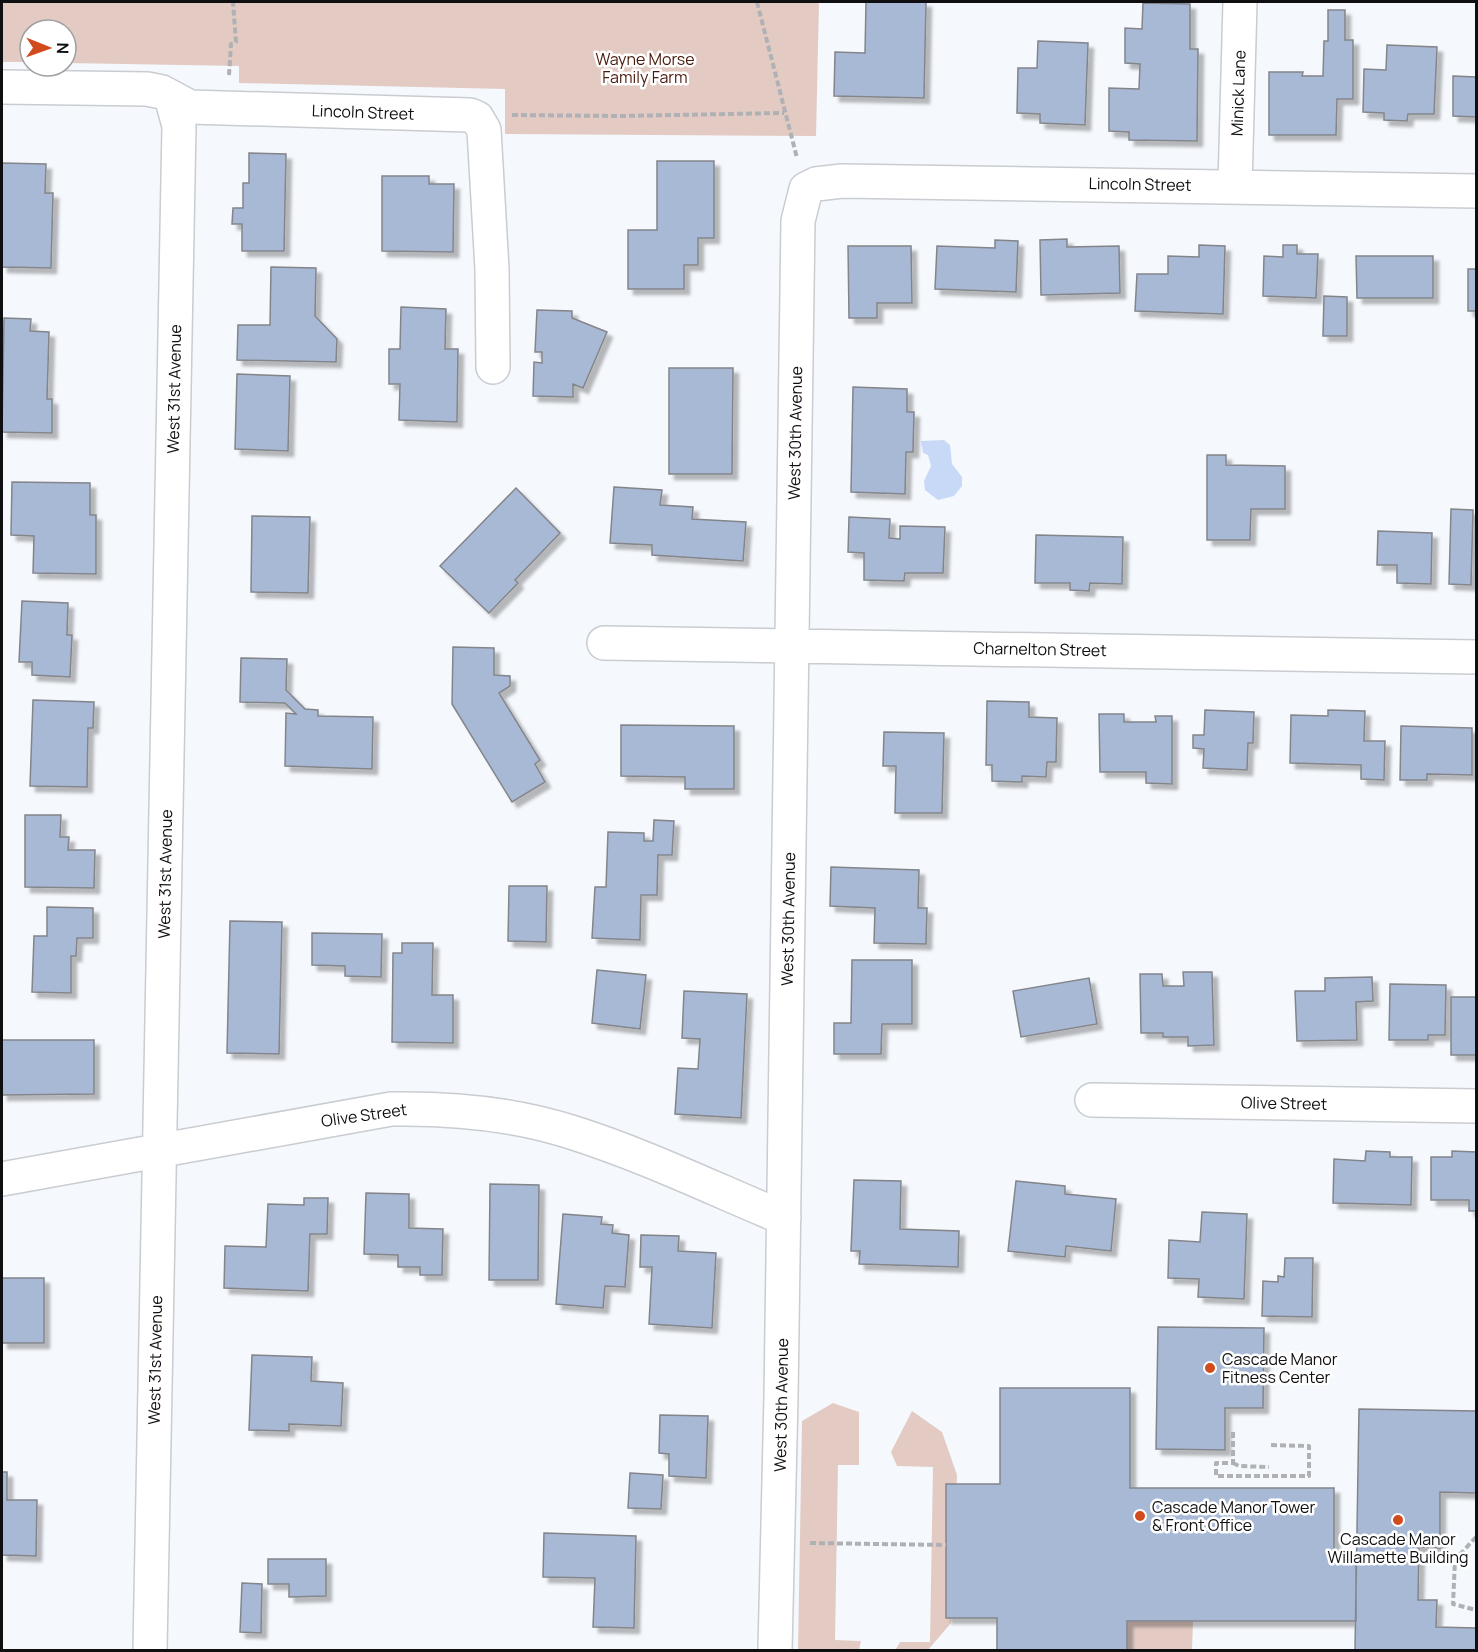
<svg xmlns="http://www.w3.org/2000/svg" width="1478" height="1652" font-family="Manrope,sans-serif">
<style>
.green{fill:#e3cbc4}
.water{fill:#c8d9f8}
.building{fill:#a8b9d6;stroke:#83858a;stroke-width:1.5;filter:url(#shadow)}
.lines{fill:none;stroke-linecap:round;stroke-linejoin:round}
.minor-casing{stroke:#c9ccd0;stroke-width:36}
.path{stroke:#afb1b5;stroke-width:4;stroke-dasharray:6 3;stroke-linecap:butt}
.minor{stroke:#fff;stroke-width:33}
.poi-dot{fill:#d24b1c;stroke:#fff;stroke-width:2}
.labels{text-anchor:middle;stroke-width:5;stroke-linejoin:round;paint-order:stroke}
.park-label{font-size:16px;fill:#4a1a0c;stroke:#fff}
.street-label{font-size:16px;fill:#0f0f11;stroke:#fff}
.poi-label{font-size:16px;fill:#0f0f11;stroke:#fff;text-anchor:start}
</style>
<defs>
<filter id="shadow"><feDropShadow dx="5.5" dy="5.5" stdDeviation="1.5" flood-color="#0004"/></filter>
</defs>
<rect width="100%" height="100%" fill="#f5f8fd"/>
<!-- green -->
<path class="green" d="M2,2H819L816,136L505,134V89L239,83V66L66,63V30H30V62H2Z
M833,1403L859,1412V1465H838L835,1640L861,1641L859,1650H798L802,1421Z
M912,1411L942,1432L957,1475L951,1623L928,1650L896,1649L900,1642H930L933,1467L897,1466L891,1452Z
M1127,1621H1193L1192,1650H1127Z"/>
<!-- water -->
<path class="water" d="M944,440L950,445L952,464L962,477V486L954,496L938,500L925,490L924,481L931,466L928,455L923,453L921,441Z"/>
<!-- building -->
<path class="building" d="M866,2H926L924,98L834,96L835,52L865,53Z
M1143,3L1190,4V49H1198L1197,141L1129,140V132L1109,131V88L1139,89L1140,64L1125,63V28L1142,29Z
M1328,10H1345V40H1353V99H1337L1336,135H1269V72H1303L1302,76H1323L1324,41H1328Z
M1038,41L1088,43L1085,125L1040,123V114L1017,113L1018,68H1037Z
M1387,45L1437,47L1434,114H1408L1407,121L1384,120V113L1363,112L1364,69L1386,70Z
M1453,76L1476,77V124V117L1453,116Z
M249,153L286,154L284,251H242V224H232L233,208H243V183H249Z
M657,161H714V238H698V265H684V289H628V230H657Z
M2,163L46,164L45,193H53L51,268L2,267Z
M382,176H429V184H454L453,252L382,251Z
M1067,239V247L1119,246L1120,293L1041,295L1040,240Z
M995,240L1018,241L1016,292L935,289L937,246L995,248Z
M1199,245L1225,246L1223,314L1135,311L1137,274H1168V256L1199,257Z
M1283,245H1297V254H1318L1316,298L1263,296L1264,256L1283,257Z
M848,246H911L912,303H877V318H849Z
M1356,256H1433V298H1357Z
M271,267L316,268L315,316L337,339L336,362L237,360L238,325H270Z
M1468,269H1476V311H1468Z
M1324,296L1347,297V336H1323Z
M401,307L446,309L445,349H458L457,422L399,420L400,384H389V349H400Z
M537,310L572,311V318L607,332L583,388L573,384V397L533,396L534,362L542,363V352H535Z
M4,318L31,319L30,331L49,332L47,399H52V433L2,432Z
M669,368H733L732,474H669Z
M237,374L290,376L288,451L235,449Z
M853,387L907,389V412H914L913,452H906L905,494L851,492Z
M1207,455H1226V465L1285,466V509H1251L1250,540H1207Z
M12,482L90,483V515H96V574L33,573L34,536L11,535Z
M614,487L662,490L660,505L693,507L692,519L746,522L743,561L652,555V545L610,543Z
M516,488L560,533L515,580L518,583L489,613L440,566Z
M1451,509L1473,510L1471,585L1449,584Z
M252,516L310,517L308,593L251,592Z
M849,517L890,519L889,538L900,539V526L945,527L943,573H905L904,581L864,580V553L848,552Z
M1378,531L1432,533L1431,584L1397,583V565H1377Z
M1036,535L1123,537L1122,584L1090,583L1089,591L1070,590V583H1035Z
M22,601L68,603L67,635H72L70,677L32,675V662H19Z
M453,647L494,648V675L510,676V686L499,693L540,760L535,764L545,782L512,802L452,704Z
M241,658L287,659L286,690L305,709L318,710V716L373,717L372,769L285,766L286,713L296,714L285,703L240,702Z
M33,700L94,702L93,728H88L87,787L30,786Z
M987,701L1029,702V717L1057,718L1056,762H1047L1046,777L1022,776V782L992,781V765H986Z
M1205,710L1254,712L1253,743H1248L1247,770L1203,768L1204,749L1193,748V735H1204Z
M1328,710L1365,711L1364,741H1385L1384,780L1361,779V765L1290,763L1291,715L1328,716Z
M1099,714H1124V722H1156L1155,716H1172V784L1146,783V772H1100Z
M621,725L734,726V789H685V777L621,776Z
M1401,726L1472,728V775L1427,774V780H1400Z
M884,732L944,733L942,813H895L896,766H883Z
M25,815H61L60,837H69L68,850H95L94,888L25,887Z
M654,820L674,821L672,855H658L657,895H641L640,940L592,938L595,887H606L608,832L644,833V841H653Z
M831,867L919,870L918,908H927L926,944L874,943L875,908L830,906Z
M509,886H547L546,942L508,941Z
M47,907L93,908V938H77L76,956H71V993L32,992L34,936H47Z
M230,921L282,922L279,1054L227,1053Z
M312,933L382,934L381,977L345,976V966L312,965Z
M402,943H433L432,995H453V1043L392,1042L393,953H402Z
M852,960H912V1024H882L881,1054H834V1023H851Z
M597,970L646,975L640,1029L592,1023Z
M1183,972H1212L1214,1045L1188,1046V1037H1163V1033H1141L1140,974H1162L1163,986H1184Z
M1372,977L1373,1001L1356,1002L1357,1040L1297,1041L1295,991H1325V978Z
M1089,978L1097,1024L1021,1037L1013,991Z
M1390,984L1446,985L1445,1035H1428V1040H1389Z
M684,991L747,994L741,1118L675,1114L678,1068L698,1069L700,1039L682,1038Z
M1451,997H1476V1055H1451Z
M2,1040H94V1094L2,1095Z
M1366,1151L1390,1152V1157H1412L1411,1205L1333,1203L1334,1159L1365,1161Z
M1452,1151L1476,1152V1211H1469V1200H1431V1157H1452Z
M854,1180L901,1181L900,1229L959,1231L958,1267L859,1264L860,1251H851Z
M1016,1181L1065,1186V1194L1116,1199L1111,1251L1066,1246L1065,1257L1008,1251Z
M490,1184L539,1185L538,1280H489Z
M366,1193L409,1194V1228L443,1229L442,1275H420V1267H398V1255L364,1254Z
M304,1198H328L327,1234H310L308,1291L224,1288L225,1246L266,1247L268,1204L304,1205Z
M1202,1212L1247,1214L1244,1299L1198,1297L1199,1279L1168,1278L1169,1240L1200,1242Z
M563,1214L602,1217L601,1224L613,1225L612,1233L629,1235L625,1287L605,1286L603,1308L556,1304Z
M641,1235L679,1236L678,1251L716,1253L712,1328L649,1324L652,1267H640Z
M1285,1258H1313L1312,1317L1262,1316L1263,1281L1278,1282V1276L1284,1277Z
M2,1278H44V1343H2Z
M1158,1327L1264,1328L1263,1408H1225V1450L1156,1449Z
M252,1355L312,1357L311,1381L343,1383L341,1426L289,1424V1431L249,1430Z
M1000,1388H1130V1488H1334V1557H1356V1621H1127V1650H997V1618H946V1484H1000Z
M1359,1409L1476,1411V1493L1440,1492V1548L1419,1547L1418,1600H1437L1436,1627L1476,1628V1650H1355Z
M660,1415L708,1416L706,1478L669,1476V1454L659,1453Z
M2,1472H7V1500H37L36,1556L2,1555Z
M630,1473L663,1475L661,1509L628,1508Z
M544,1533L636,1536L634,1628L593,1627L595,1578L543,1577Z
M268,1559H326V1596L289,1597V1584H268Z
M242,1583L262,1584L261,1633L240,1632Z"/>
<g class="lines">
<defs>
<path id="minor" d="M2,87L147,89L162,92L190,107L470,115L477,118L484,130L492,269L493,367
M1235,185L1240,2
M604,643L1476,657
M1092,1100L1476,1106
M2,1179L391,1109C452,1108 512,1113 571,1132C644,1155 714,1189 784,1218
M150,1650L179,126L172,100
M775,1650L781,1397L798,221L806,189L816,184L842,181L1476,191"/>
</defs>
<!-- minor casing -->
<use href="#minor" class="minor-casing"/>
<!-- path -->
<path class="path" d="M757,2L797,158
M229,75L231,44L236,42L233,2
M512,115L620,116L784,113
M1233,1432V1463H1216V1476H1309V1446L1269,1445
M1233,1463L1239,1466L1269,1467
M1476,1537L1455,1560L1453,1604L1476,1610
M810,1543L946,1545"/>
<!-- minor -->
<use href="#minor" class="minor"/>
</g>
<!-- markers -->
<g class="poi-dot">
<circle cx="1210" cy="1368" r="6"/>
<circle cx="1140" cy="1516" r="6"/>
<circle cx="1398" cy="1520" r="6"/>
</g>
<g class="labels">
<!-- park labels -->
<g class="park-label">
<text x="645" y="65">Wayne Morse<tspan x="645" dy="18">Family Farm</tspan></text>
</g>
<!-- street labels -->
<g class="street-label">
<text transform="translate(1238 93) rotate(-88)" y="6">Minick Lane</text>
<text transform="translate(363 112) rotate(2)" y="6">Lincoln Street</text>
<text transform="translate(1140 184) rotate(1)" y="6">Lincoln Street</text>
<text transform="translate(174 389) rotate(-89)" y="6">West 31st Avenue</text>
<text transform="translate(795 433) rotate(-89)" y="6">West 30th Avenue</text>
<text transform="translate(1040 649) rotate(1)" y="6">Charnelton Street</text>
<text transform="translate(165 874) rotate(-89)" y="6">West 31st Avenue</text>
<text transform="translate(788 919) rotate(-89)" y="6">West 30th Avenue</text>
<text transform="translate(1284 1103) rotate(1)" y="6">Olive Street</text>
<text transform="translate(364 1115) rotate(-8)" y="6">Olive Street</text>
<text transform="translate(155 1360) rotate(-89)" y="6">West 31st Avenue</text>
<text transform="translate(781 1405) rotate(-89)" y="6">West 30th Avenue</text>
</g>
<!-- poi labels -->
<g class="poi-label">
<text x="1222" y="1365">Cascade Manor<tspan x="1222" dy="18">Fitness Center</tspan></text>
<text x="1152" y="1513">Cascade Manor Tower<tspan x="1152" dy="18">&amp; Front Office</tspan></text>
<text x="1398" y="1545" text-anchor="middle">Cascade Manor<tspan x="1398" dy="18">Willamette Building</tspan></text>
</g>
</g>
<!-- border -->
<rect width="1478" height="1652" fill="none" stroke="#0f0f11" stroke-width="6"/>
<!-- north arrow -->
<g transform="translate(48 48) rotate(91)"><circle r="28" fill="#ffffff" stroke="#9f9fa0" stroke-width="1.5"/>
<path d="M0-4.5L10 22L0 15L-10 22Z" fill="#d24b1c"/>
<text y="-9" font-size="16" font-weight="bold" text-anchor="middle" fill="#0f0f11">N</text>
</g>
</svg>
